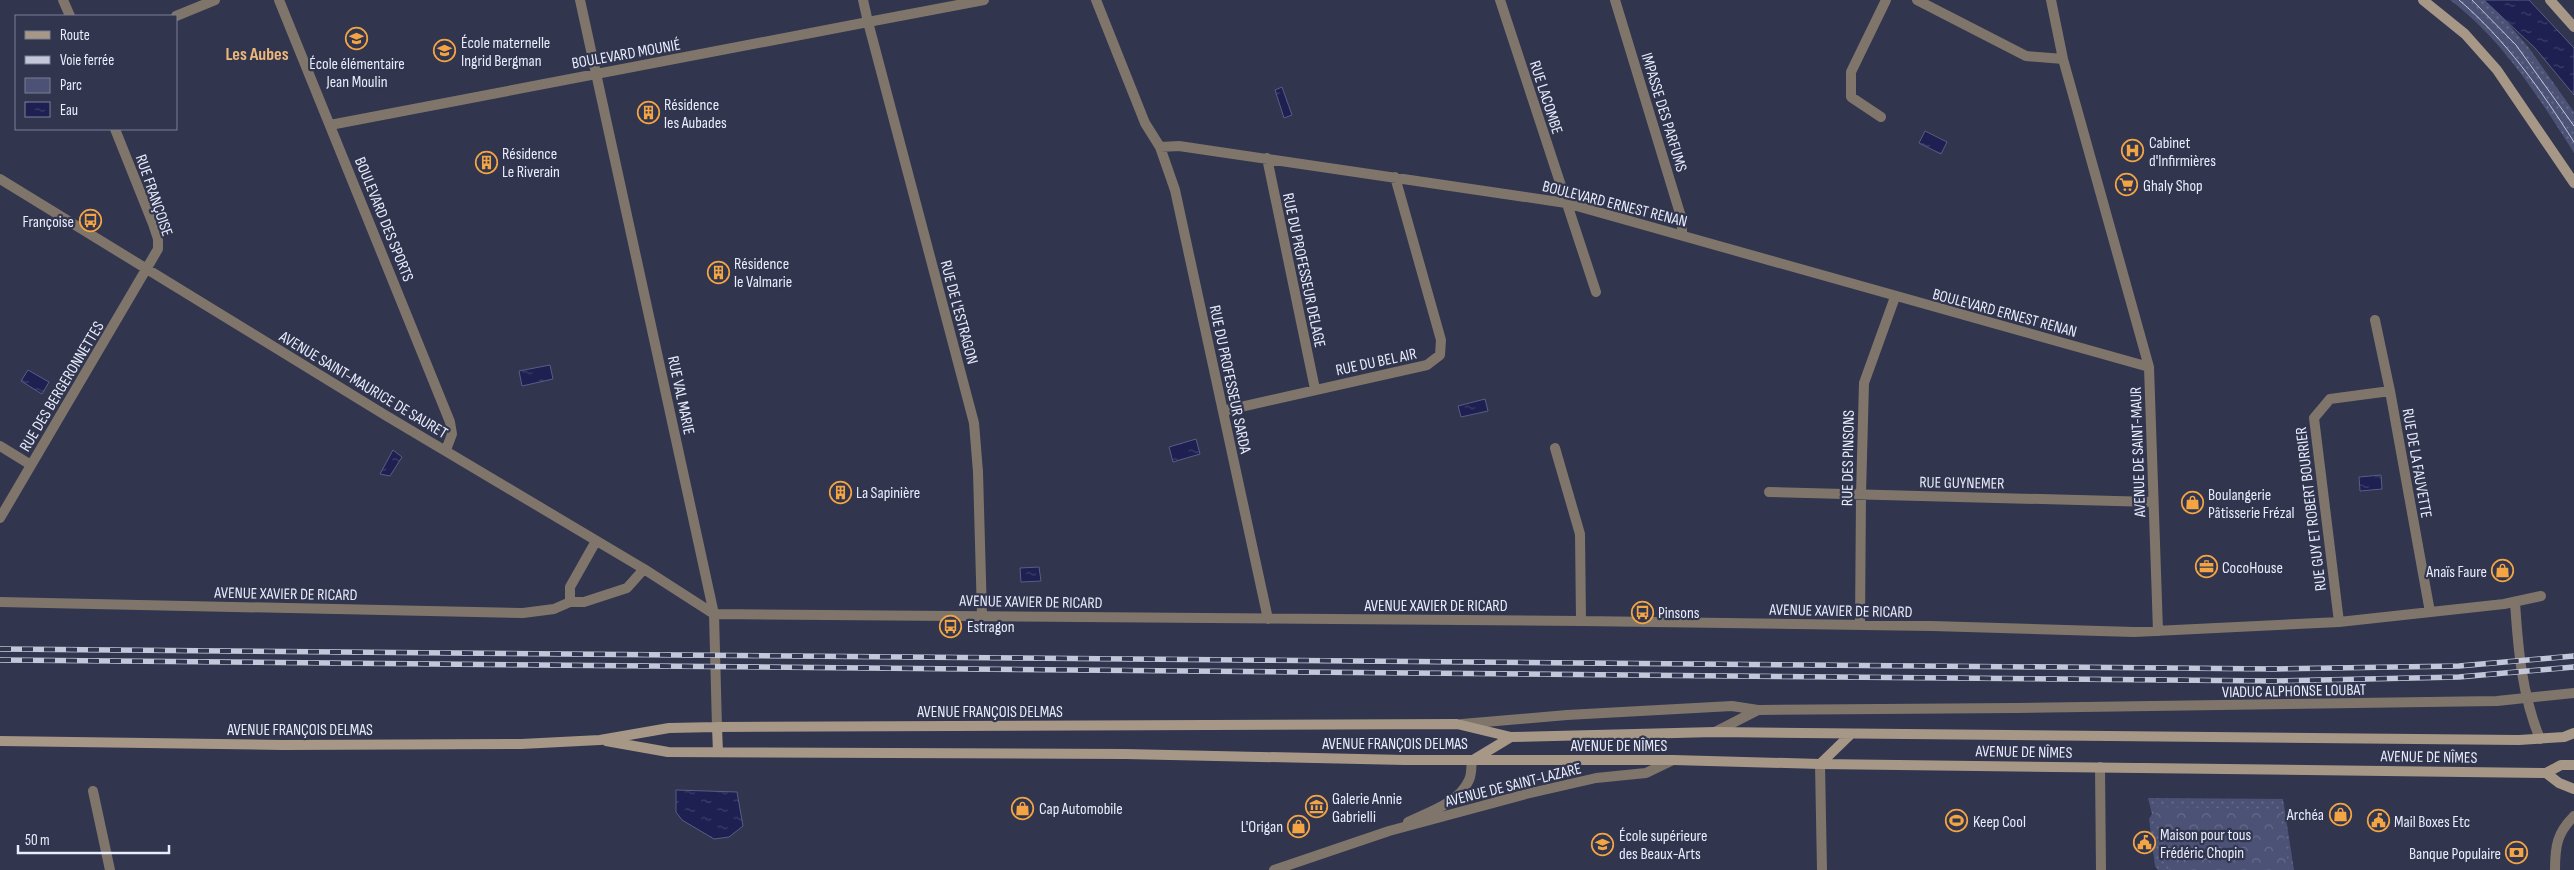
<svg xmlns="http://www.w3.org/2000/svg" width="2574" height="870" font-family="'Sofia Sans Condensed',sans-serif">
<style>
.green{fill:url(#green-dots)}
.forest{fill:url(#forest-crowns)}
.water{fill:url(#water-ripples);stroke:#5a5d84}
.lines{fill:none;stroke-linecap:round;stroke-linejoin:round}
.minor{stroke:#7f756a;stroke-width:10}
.tertiary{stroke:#7f756a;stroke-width:10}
.secondary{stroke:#a79786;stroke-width:10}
.tram{stroke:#c3c7d9;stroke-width:1}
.rail-casing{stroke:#c3c7d9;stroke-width:5.5}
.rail{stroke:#31354e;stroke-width:4;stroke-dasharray:11;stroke-linecap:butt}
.tertiary-bridge{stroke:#7f756a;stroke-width:10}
.labels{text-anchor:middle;stroke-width:4.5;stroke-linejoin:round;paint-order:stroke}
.poi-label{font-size:16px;fill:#e8ecfc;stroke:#31354e;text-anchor:start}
.street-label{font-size:16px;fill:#e8ecfc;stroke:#31354e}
.neighbourhood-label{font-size:18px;font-weight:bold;fill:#edb67a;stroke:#31354e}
</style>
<defs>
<pattern id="green-dots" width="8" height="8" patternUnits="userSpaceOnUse" patternTransform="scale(1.25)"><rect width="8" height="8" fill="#4b5275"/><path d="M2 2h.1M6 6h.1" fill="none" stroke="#656b8a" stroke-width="1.8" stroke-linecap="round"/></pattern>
<pattern id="forest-crowns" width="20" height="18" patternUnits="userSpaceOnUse" patternTransform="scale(1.25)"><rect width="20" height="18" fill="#4b5275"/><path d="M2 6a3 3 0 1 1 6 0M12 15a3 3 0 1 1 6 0" fill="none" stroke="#656b8a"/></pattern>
<pattern id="water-ripples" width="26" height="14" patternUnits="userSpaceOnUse" patternTransform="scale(1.25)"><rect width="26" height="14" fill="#1d2051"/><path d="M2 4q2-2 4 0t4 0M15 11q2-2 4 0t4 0" fill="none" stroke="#3e416b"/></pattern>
</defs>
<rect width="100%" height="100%" fill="#31354e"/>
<!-- green -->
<path class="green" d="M2450,0H2484L2501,15L2529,48L2574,112V153C2539,98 2503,40 2450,0Z
M2148,798L2283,799L2294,870H2158L2155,866L2149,819L2152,814Z"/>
<!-- forest -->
<path class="forest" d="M2154,807L2280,809L2289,870H2169Z"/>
<!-- water -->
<path class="water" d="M2484,0H2529L2574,48V95L2535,48Z
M1282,87L1292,115L1284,118L1275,90Z
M1925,131L1947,142L1941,154L1919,143Z
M550,365L553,379L522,386L519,371Z
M28,370L49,382L42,394L21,381Z
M1485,399L1488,411L1461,417L1458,406Z
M1196,439L1200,454L1173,462L1169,447Z
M393,450L402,457L390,476L380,474Z
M2381,475L2382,489L2360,491L2359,477Z
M1039,567L1041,581L1021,582L1020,568Z
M676,790L737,792L743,826L729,837L714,839L682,820L676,812Z"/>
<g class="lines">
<!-- minor -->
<path class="minor" d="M63,0L70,16
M279,0L450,422L452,434L446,450
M580,0L714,614L717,727
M863,0L868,22L984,0
M1096,0L1145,123L1160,147L1179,146L1566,203L2149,367
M1500,0L1596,292
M1615,0L1682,220V234
M1917,0L2026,56L2063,59
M2051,0L2063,59L2149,367L2158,631
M176,16L215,0
M1881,117L1851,97V72L1886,0
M330,125L868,22L974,423L978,472L982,615
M1160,147L1175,190L1268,619
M1267,158L1315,389
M0,179L385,415L644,569L714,614
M2375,320L2390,391L2430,612
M1223,411L1427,365L1440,355L1441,340L1395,177
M0,446L31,465
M1555,448L1580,534L1581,621
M1769,492L2153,502
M0,518L158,249V239L153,224L115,129
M0,602L523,613L554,609L570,602H584L627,588L644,569
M570,602V587L596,541
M2515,602C2518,649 2522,695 2540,739
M714,614L1581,621L1932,626L2134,632L2339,622L2504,604L2541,596
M2339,622L2314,418L2330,399L2390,391
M1860,625L1861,494L1864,383L1895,297
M1820,764L1822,870
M2100,767L2101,870
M93,791L110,870
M2555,870C2555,846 2557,833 2574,816"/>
<!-- tertiary -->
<path class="tertiary" d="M1462,724L1567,715L1732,706L1758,710L2015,708
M1715,732L1758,710
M1408,822C1429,812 1459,803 1469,780C1472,774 1471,766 1472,760
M1274,870L1389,831L1526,794L1596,778L1646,773L1673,760"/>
<!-- secondary -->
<path class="secondary" d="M2423,0L2465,34L2497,70L2574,183
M2550,0L2574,27
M717,727L718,752
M0,741L283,745L521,744L600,740L669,728L717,727L1457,724L1511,737L1715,732L2519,740L2564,737L2574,733
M606,741L668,752L1125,754L1405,760H1673L1820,764L2546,773L2561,765H2574
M1473,760L1511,737
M1820,764L1851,734
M2546,773L2559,783L2574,789"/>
<!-- tram -->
<path class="tram" d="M2459,0C2506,40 2541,90 2574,142
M2472,0L2516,45L2574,126"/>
<defs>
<path id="rail" d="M0,649L2275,669L2459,666L2574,656
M0,660L2275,681L2459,677L2574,667"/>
</defs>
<!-- rail casing -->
<use href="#rail" class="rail-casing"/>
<!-- rail -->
<use href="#rail" class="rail"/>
<!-- tertiary-bridge -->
<path class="tertiary-bridge" d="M2015,708L2497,701L2574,693"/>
</g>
<!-- icons -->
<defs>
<symbol id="school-ring" viewBox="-11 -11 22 22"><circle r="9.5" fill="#31354e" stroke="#f3a443" stroke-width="1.5"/><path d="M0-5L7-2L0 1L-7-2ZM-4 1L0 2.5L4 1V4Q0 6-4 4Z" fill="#f3a443"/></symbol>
<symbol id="building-ring" viewBox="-11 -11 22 22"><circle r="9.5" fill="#31354e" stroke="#f3a443" stroke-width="1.5"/><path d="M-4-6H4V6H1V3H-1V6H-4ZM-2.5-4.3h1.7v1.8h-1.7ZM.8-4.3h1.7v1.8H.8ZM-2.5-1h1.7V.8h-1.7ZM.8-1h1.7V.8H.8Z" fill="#f3a443"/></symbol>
<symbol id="hospital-ring" viewBox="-11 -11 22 22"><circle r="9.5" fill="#31354e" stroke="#f3a443" stroke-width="1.5"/><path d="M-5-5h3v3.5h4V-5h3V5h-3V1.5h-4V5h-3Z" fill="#f3a443"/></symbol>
<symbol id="supermarket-ring" viewBox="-11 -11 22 22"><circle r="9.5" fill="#31354e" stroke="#f3a443" stroke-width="1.5"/><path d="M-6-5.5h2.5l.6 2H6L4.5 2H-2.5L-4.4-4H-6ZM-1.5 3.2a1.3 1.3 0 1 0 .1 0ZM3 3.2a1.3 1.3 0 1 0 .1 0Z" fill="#f3a443"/></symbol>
<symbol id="bus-ring" viewBox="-11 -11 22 22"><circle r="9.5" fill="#31354e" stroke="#f3a443" stroke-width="1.5"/><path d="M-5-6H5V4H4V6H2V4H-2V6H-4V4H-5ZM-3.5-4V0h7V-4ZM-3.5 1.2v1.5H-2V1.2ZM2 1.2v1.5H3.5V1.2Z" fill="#f3a443"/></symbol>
<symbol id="shop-ring" viewBox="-11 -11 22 22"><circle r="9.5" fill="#31354e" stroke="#f3a443" stroke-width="1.5"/><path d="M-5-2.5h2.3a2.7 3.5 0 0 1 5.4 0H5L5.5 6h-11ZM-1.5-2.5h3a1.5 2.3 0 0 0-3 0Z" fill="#f3a443"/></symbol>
<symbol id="office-ring" viewBox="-11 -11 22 22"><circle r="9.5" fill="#31354e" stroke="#f3a443" stroke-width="1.5"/><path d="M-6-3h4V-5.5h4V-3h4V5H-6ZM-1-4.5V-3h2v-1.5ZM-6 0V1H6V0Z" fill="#f3a443"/></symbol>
<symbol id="museum-ring" viewBox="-11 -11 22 22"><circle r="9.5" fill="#31354e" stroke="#f3a443" stroke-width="1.5"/><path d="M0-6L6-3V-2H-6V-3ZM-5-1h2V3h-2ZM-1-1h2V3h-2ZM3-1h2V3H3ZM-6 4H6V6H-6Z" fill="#f3a443"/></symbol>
<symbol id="stadium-ring" viewBox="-11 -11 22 22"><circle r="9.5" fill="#31354e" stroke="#f3a443" stroke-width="1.5"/><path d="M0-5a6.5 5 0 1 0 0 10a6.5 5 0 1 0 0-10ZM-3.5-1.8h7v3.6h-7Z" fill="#f3a443"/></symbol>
<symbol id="civic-ring" viewBox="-11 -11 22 22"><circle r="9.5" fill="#31354e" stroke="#f3a443" stroke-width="1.5"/><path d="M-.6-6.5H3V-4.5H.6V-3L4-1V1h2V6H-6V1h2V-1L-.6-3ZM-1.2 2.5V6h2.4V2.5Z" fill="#f3a443"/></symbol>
<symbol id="university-ring" viewBox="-11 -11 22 22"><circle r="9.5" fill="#31354e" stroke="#f3a443" stroke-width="1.5"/><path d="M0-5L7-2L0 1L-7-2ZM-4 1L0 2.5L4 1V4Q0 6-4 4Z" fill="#f3a443"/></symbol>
<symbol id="bank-ring" viewBox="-11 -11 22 22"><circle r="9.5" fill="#31354e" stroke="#f3a443" stroke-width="1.5"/><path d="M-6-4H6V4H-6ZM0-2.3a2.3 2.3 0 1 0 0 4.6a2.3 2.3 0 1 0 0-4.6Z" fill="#f3a443"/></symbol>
</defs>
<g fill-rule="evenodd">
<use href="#school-ring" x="344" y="26" width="25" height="25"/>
<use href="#school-ring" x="432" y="38" width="25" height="25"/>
<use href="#building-ring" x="636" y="100" width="25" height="25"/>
<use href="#hospital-ring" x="2120" y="138" width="25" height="25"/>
<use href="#building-ring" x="474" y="150" width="25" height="25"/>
<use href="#supermarket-ring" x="2114" y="172" width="25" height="25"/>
<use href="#bus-ring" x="78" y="208" width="25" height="25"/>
<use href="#building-ring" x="706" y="260" width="25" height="25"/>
<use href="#building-ring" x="828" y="480" width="25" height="25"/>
<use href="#shop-ring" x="2180" y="490" width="25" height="25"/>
<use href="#office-ring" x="2194" y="554" width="25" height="25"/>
<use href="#shop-ring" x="2490" y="558" width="25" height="25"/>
<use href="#bus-ring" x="1630" y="600" width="25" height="25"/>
<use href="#bus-ring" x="938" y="614" width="25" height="25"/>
<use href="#museum-ring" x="1304" y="794" width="25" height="25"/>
<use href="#shop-ring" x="1010" y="796" width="25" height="25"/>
<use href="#shop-ring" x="2328" y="802" width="25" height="25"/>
<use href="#stadium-ring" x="1944" y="808" width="25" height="25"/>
<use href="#civic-ring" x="2366" y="808" width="25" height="25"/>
<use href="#shop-ring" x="1286" y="814" width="25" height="25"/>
<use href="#civic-ring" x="2132" y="830" width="25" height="25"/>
<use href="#university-ring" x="1590" y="832" width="25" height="25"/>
<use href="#bank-ring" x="2504" y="840" width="25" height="25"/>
</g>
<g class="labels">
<!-- poi labels -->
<g class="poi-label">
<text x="461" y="48">École maternelle<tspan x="461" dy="18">Ingrid Bergman</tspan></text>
<text x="357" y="69" text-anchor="middle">École élémentaire<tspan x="357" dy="18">Jean Moulin</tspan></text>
<text x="664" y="110">Résidence<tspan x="664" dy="18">les Aubades</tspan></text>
<text x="2149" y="148">Cabinet<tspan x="2149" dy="18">d'Infirmières</tspan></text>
<text x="502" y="159">Résidence<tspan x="502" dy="18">Le Riverain</tspan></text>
<text x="2143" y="191">Ghaly Shop</text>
<text x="74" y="227" text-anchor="end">Françoise</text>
<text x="734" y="269">Résidence<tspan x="734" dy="18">le Valmarie</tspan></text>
<text x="856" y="498">La Sapinière</text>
<text x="2208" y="500">Boulangerie<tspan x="2208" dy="18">Pâtisserie Frézal</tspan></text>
<text x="2222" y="573">CocoHouse</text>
<text x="2487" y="577" text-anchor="end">Anaïs Faure</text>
<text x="1658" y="618">Pinsons</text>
<text x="967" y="632">Estragon</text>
<text x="1332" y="804">Galerie Annie<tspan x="1332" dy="18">Gabrielli</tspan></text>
<text x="1039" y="814">Cap Automobile</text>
<text x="2324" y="820" text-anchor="end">Archéa</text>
<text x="1973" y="827">Keep Cool</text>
<text x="2394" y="827">Mail Boxes Etc</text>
<text x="1283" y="832" text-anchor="end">L'Origan</text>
<text x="2160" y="840">Maison pour tous<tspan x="2160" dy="18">Frédéric Chopin</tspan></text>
<text x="1619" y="841">École supérieure<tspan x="1619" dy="18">des Beaux-Arts</tspan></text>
<text x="2501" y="859" text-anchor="end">Banque Populaire</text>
</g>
<!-- street labels -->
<g class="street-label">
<text transform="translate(626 53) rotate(-10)" y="6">BOULEVARD MOUNIÉ</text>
<text transform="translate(1547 97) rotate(72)" y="6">RUE LACOMBE</text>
<text transform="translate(1665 112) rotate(73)" y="6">IMPASSE DES PARFUMS</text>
<text transform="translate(155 195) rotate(71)" y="6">RUE FRANÇOISE</text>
<text transform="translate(1615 203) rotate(14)" y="6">BOULEVARD ERNEST RENAN</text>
<text transform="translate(385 219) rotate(68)" y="6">BOULEVARD DES SPORTS</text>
<text transform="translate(1305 270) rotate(78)" y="6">RUE DU PROFESSEUR DELAGE</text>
<text transform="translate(960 312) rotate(75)" y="6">RUE DE L'ESTRAGON</text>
<text transform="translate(2005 312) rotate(15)" y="6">BOULEVARD ERNEST RENAN</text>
<text transform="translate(1376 361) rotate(-12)" y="6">RUE DU BEL AIR</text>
<text transform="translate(1231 379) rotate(78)" y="6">RUE DU PROFESSEUR SARDA</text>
<text transform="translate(364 384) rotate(31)" y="6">AVENUE SAINT-MAURICE DE SAURET</text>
<text transform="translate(61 386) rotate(-59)" y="6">RUE DES BERGERONNETTES</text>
<text transform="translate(682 395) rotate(78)" y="6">RUE VAL MARIE</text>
<text transform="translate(2137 452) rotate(-92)" y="6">AVENUE DE SAINT-MAUR</text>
<text transform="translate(1847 458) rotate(-89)" y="6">RUE DES PINSONS</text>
<text transform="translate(2418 463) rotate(80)" y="6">RUE DE LA FAUVETTE</text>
<text transform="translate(1962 482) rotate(1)" y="6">RUE GUYNEMER</text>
<text transform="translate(2310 509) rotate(-97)" y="6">RUE GUY ET ROBERT BOURRIER</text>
<text transform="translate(286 593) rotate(1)" y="6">AVENUE XAVIER DE RICARD</text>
<text transform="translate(1031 601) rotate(1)" y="6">AVENUE XAVIER DE RICARD</text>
<text x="1436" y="611">AVENUE XAVIER DE RICARD</text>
<text transform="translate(1841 610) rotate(1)" y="6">AVENUE XAVIER DE RICARD</text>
<text transform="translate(2294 690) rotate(-1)" y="6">VIADUC ALPHONSE LOUBAT</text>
<text x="990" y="717">AVENUE FRANÇOIS DELMAS</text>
<text x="300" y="735">AVENUE FRANÇOIS DELMAS</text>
<text x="1395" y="749">AVENUE FRANÇOIS DELMAS</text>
<text x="1619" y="751">AVENUE DE NÎMES</text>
<text transform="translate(2024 751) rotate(1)" y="6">AVENUE DE NÎMES</text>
<text transform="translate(2429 756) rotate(1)" y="6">AVENUE DE NÎMES</text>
<text transform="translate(1513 784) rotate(-14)" y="6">AVENUE DE SAINT-LAZARE</text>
</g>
<!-- neighbourhood labels -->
<g class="neighbourhood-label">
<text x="257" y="60">Les Aubes</text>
</g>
</g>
<!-- legend -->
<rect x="15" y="15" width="162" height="115" fill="#31354e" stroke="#7a7e94"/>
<rect x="25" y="31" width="25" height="8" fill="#a79786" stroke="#7a7e94"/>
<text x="60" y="40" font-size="15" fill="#e8ecfc">Route</text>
<rect x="25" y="56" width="25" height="8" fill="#c3c7d9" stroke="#7a7e94"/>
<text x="60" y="65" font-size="15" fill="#e8ecfc">Voie ferrée</text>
<rect x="25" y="78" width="25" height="15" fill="#4b5275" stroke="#7a7e94"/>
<text x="60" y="90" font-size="15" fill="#e8ecfc">Parc</text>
<rect x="25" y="102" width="25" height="15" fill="url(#water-ripples)" stroke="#7a7e94"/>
<text x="60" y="115" font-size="15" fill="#e8ecfc">Eau</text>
<!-- scale -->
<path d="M18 845v8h151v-8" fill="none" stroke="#e8ecfc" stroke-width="2.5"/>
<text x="25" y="845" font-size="15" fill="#e8ecfc" stroke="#31354e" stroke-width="4" paint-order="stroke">50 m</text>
</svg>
